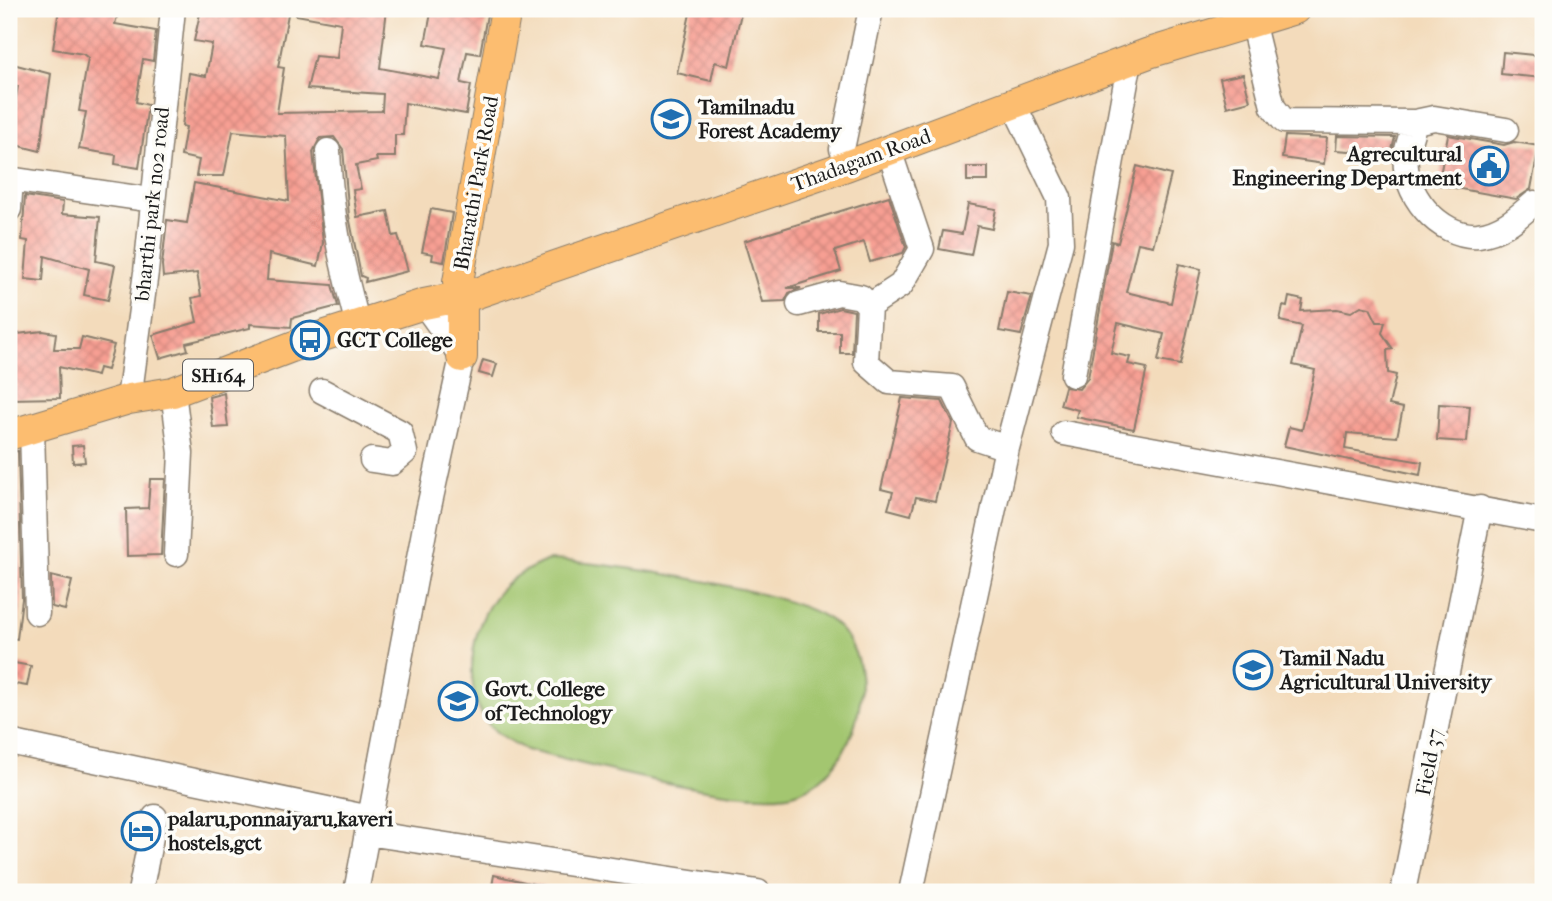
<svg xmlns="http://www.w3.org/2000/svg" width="1552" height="901" font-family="'IM FELL French Canon',serif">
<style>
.park{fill:#a3c66f;stroke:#607146;stroke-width:2}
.building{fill:url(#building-cross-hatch)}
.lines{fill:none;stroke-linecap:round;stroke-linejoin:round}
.minor-casing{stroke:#887c6c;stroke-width:27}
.major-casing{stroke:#887c6c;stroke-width:32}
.minor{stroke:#fff;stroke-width:24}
.major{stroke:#fcbd6f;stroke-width:30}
.labels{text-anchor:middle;stroke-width:7;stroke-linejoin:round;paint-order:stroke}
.shield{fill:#fdfcf7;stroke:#605f5e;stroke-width:2}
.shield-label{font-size:19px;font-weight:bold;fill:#1c1c1c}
.poi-label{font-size:21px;font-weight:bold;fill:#1c1c1c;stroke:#fdfcf7;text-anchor:start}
.street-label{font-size:21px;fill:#1c1c1c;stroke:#fdfcf7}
</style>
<defs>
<pattern id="building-cross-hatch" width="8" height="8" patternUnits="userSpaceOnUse" patternTransform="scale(1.75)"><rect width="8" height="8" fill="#f79f93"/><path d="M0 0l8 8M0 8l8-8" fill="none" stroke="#d3887e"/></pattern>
</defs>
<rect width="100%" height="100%" fill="#fdfcf7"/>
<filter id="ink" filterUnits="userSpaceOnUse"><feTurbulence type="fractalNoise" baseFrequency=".0143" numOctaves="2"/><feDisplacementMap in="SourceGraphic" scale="14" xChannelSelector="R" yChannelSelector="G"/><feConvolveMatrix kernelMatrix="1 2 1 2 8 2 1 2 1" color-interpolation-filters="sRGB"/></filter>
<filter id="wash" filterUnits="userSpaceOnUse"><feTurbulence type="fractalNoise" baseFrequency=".00686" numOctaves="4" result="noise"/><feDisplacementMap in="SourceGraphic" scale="28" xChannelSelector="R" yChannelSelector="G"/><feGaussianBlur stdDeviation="1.57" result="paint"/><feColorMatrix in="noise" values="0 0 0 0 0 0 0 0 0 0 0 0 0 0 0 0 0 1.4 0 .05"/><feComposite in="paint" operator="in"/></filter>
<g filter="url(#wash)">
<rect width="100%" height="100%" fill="#f3dbbb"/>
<!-- park -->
<path class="park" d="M548,560C601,561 799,591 835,624C862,648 865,685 857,717C849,749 829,782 796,793C750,809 580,763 526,750C512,742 496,735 486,721C460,683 472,615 506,585C518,573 533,567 548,560Z"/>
<g id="blocks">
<!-- building -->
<path class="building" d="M59,9H119L115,24L156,31L153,61L143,59L136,102L148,105L139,168L115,164L116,155L79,149L86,112L79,111L88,58L83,54L53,49Z
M201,9H289L278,67L284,68L277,113L382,111L383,94L307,89L315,56L337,58L341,23L296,15V9H387L380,68L439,79L446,48L425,44L431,13L439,14L440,9H488L480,54L467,52L461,83L471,85L466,114L405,103L403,135H395V157H376L377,161L356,165L361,189L353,190L357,217L388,211L393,236L398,235L408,271L365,282L366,278L361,276L349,216L343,149L334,137L320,138L313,152L323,243L318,266L269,254L267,280L332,285L338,306L292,318L291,327L250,324V328L186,343L188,350L160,358L153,335L197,322L192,298L201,296L197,273L163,277L162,265L167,220L187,223L194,183L289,201L286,136L233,131L224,176H196L199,160L181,156L186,127L182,126L189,73L206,76L212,44L194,41Z
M691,9H742L729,66L715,62L711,81L677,73Z
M1503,52L1543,56V78L1501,74Z
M9,63L51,74L40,151L12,144L16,129L10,128L18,86L9,85Z
M1243,74L1250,101L1227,107L1220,79Z
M1448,135L1504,145L1514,142L1539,146L1531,189L1516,199L1438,185Z
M1285,136L1327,138L1324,164L1282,158Z
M1337,136L1395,137L1391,154L1336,150Z
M1137,166L1171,175L1153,246L1138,243L1126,292L1171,303L1179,264L1201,269L1180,365L1158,361L1164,334L1118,323L1111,353L1130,357L1128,364L1147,368L1134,429L1076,417L1078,410L1060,405L1065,387L1079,389L1088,378L1112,241L1118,243Z
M967,167H988V181H967Z
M25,196L63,202L62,214L100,217L96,261L115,265L108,300L84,295L89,269L45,256L43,281L25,279L28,241L22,240Z
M889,196L906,247L903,253L870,262L864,242L835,251L841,271L787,288H801L789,293L785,301L762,302L744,241Z
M968,204L996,209L992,229L977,226L971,255L939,249L943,231L962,234Z
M431,209L452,213L444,262L432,260L433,254L422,252Z
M1007,292L1032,296L1021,335L999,331Z
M1289,297L1303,300L1301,311L1337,309L1351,312L1361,306L1370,308L1377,322H1385L1382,333L1393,349L1387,350L1388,373L1396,375L1389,405L1403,408L1397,437L1347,433L1345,449L1422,462L1420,475L1284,446L1289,427L1302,430L1315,370L1293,365L1302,326L1280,321L1283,306L1287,307Z
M840,308L854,311L852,353H840V332H819V314Z
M43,331L56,333L54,349H79L82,337L114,345L107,370L99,368L97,376L59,367L60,398L9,399V335Z
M483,360L497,364L493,377L479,373Z
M224,393L228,427L213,428L209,397Z
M902,398L942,401L953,423L935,501L916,497L911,515L888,509L893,492L881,489Z
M1439,404L1470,406L1467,442L1437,440Z
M83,445L85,462L73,463L72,446Z
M18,451L22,599L17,639L9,638V469L10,452Z
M150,479H165L161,555L127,556L126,509L148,508Z
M51,576L72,581L65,610L52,607Z
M9,662L31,666L27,686L9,683Z
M494,875L547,887L546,892H491Z"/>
</g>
</g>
<g filter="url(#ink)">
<use href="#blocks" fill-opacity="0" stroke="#887c6c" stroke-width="2"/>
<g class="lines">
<defs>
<path id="minor" d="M1252,21L1273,107L1284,121L1415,122L1434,118L1506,130
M1415,122C1412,133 1408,144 1406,154C1401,192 1439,238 1478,235C1502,232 1517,218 1534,203
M842,149L871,9
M328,151C331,217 341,262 358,325
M9,179L152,200
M9,209L11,179
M799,304L839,293L861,297L869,306L901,285L922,249L889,150
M869,306L866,362L889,382L952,387L977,438L1007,448
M1073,375L1130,60
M322,391L400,432L405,452L392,463L372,460
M173,392L181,453L176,554
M129,399L146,272L173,9
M32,428L37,613
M1064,433L1543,521
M9,742L370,818
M367,833L731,888L729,892
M731,888L758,892
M140,892L155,817
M356,892L427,516L462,357L424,304
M911,892L1007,448L1061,243L1059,198L1013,103
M1403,892L1480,508"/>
<path id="major" d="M462,357V296L458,282L506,9
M9,435L129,399L173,392L310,340L424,304L474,294L838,169L1149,53L1295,9"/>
</defs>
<!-- minor casing -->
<use href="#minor" class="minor-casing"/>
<!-- major casing -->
<use href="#major" class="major-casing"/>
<!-- minor -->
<use href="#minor" class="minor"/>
<!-- major -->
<use href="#major" class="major"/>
</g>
</g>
<!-- icons -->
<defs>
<symbol id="university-ring" viewBox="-11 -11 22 22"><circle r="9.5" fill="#fdfcf7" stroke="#1f6fb2" stroke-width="1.5"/><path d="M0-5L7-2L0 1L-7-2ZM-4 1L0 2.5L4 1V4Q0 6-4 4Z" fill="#1f6fb2"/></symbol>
<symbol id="civic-ring" viewBox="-11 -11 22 22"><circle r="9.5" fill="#fdfcf7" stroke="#1f6fb2" stroke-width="1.5"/><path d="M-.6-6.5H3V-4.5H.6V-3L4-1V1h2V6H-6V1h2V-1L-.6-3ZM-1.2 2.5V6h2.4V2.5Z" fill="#1f6fb2"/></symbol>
<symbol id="bus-ring" viewBox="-11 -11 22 22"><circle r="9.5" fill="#fdfcf7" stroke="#1f6fb2" stroke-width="1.5"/><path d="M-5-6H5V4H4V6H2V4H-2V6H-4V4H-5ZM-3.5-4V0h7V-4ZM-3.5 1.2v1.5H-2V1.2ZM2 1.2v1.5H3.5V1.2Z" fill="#1f6fb2"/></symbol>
<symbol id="hotel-ring" viewBox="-11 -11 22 22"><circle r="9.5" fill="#fdfcf7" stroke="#1f6fb2" stroke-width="1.5"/><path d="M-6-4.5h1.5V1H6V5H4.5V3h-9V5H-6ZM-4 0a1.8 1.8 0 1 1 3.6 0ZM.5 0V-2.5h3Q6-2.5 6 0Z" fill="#1f6fb2"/></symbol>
</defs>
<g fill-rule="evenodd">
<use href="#university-ring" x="649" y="97" width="44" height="44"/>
<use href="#civic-ring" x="1467" y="144" width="44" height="44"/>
<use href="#bus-ring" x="288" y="318" width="44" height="44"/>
<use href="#university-ring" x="1231" y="648" width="44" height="44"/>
<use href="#university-ring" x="436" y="679" width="44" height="44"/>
<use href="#hotel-ring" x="119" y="809" width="44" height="44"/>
</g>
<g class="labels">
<!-- shield labels -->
<rect class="shield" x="183" y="359.5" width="70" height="31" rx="5"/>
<g class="shield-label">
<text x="218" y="382">SH164</text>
</g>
<!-- poi labels -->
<g class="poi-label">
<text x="698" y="114">Tamilnadu<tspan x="698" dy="24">Forest Academy</tspan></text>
<text x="1462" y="161" text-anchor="end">Agrecultural<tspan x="1462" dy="24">Engineering Department</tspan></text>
<text x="337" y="347">GCT College</text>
<text x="1280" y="665">Tamil Nadu<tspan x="1280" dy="24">Agricultural University</tspan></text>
<text x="485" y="696">Govt. College<tspan x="485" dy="24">of Technology</tspan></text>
<text x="168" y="826">palaru,ponnaiyaru,kaveri<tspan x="168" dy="24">hostels,gct</tspan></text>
</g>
<!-- street labels -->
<g class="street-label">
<text transform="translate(861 160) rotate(-20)" y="7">Thadagam Road</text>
<text transform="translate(476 183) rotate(-80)" y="7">Bharathi Park Road</text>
<text transform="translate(152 204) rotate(-84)" y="7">bharthi park no2 road</text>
<text transform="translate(1429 762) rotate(-79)" y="7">Field 37</text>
</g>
</g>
<!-- margin -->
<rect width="1552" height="901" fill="none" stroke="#fdfcf7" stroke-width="35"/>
</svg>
